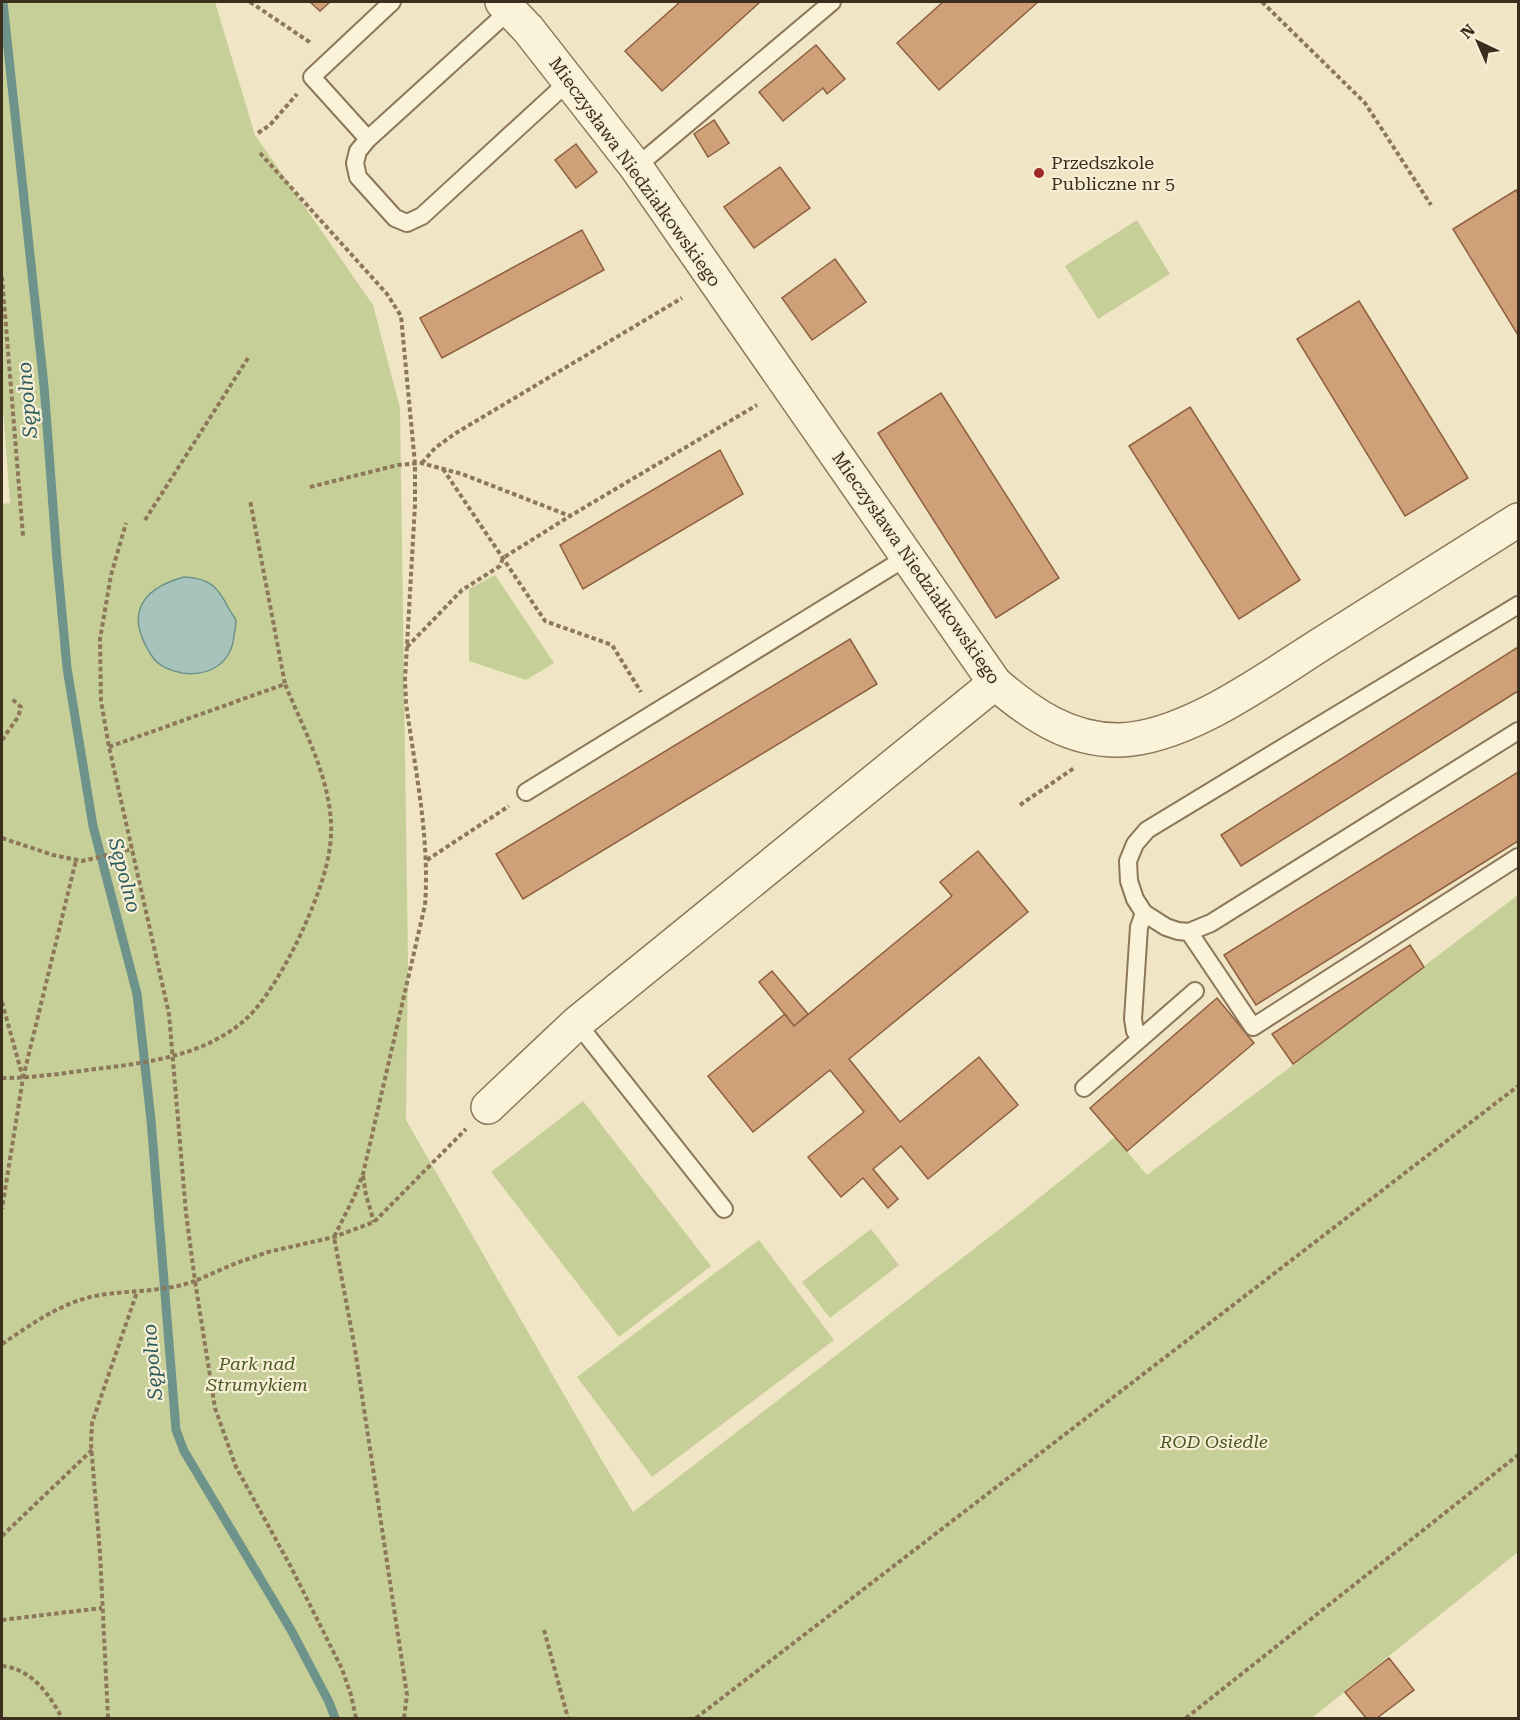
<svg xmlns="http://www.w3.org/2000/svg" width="1520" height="1720" font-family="'Roboto Serif',serif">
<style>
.green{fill:#c7cf98}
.water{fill:#a7c4bc;stroke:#6d938b;stroke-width:1.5}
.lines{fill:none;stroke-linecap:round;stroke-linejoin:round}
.stream{stroke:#6d938b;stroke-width:9}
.building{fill:#d0a079;stroke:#8d603f;stroke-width:1.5}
.service-casing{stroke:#8d775a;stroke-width:20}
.minor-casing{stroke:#8d775a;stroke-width:36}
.path{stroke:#8d775a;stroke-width:4;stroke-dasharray:4.5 3;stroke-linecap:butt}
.service{stroke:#faf2d9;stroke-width:16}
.minor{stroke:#faf2d9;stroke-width:33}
.poi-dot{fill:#9f2a27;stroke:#f7efd5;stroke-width:2}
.labels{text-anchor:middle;stroke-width:4.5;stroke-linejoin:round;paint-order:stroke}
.poi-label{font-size:18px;fill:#3c2e1f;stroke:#f7efd5;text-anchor:start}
.street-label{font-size:18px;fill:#3c2e1f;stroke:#f7efd5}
.park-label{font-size:18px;font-style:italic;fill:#4a5a24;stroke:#f7efd5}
.water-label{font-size:20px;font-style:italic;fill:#2d5c5b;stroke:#f7efd5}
</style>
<rect width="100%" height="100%" fill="#f0e5c5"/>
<!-- green -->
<path class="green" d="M2,2H215L255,135L373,305L400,408L408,961L406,1120L601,1459L633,1512L1014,1218L1115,1137L1147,1175L1518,895V1552L1312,1718H2V504L10,503L2,396Z
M1137,220L1170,274L1098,319L1065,266Z
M495,575L554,663L526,680L469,661V589Z
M583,1101L711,1266L619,1337L491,1172Z
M871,1229L899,1265L830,1318L802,1282Z
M759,1240L834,1340L652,1477L577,1377Z"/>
<!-- water -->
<path class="water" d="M184,577C210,578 218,587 229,609C231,613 235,617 236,621C236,625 235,631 234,635C232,663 209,677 182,673C172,671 161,668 154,659C125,618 137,590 184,577Z"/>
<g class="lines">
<!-- stream -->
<path class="stream" d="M3,2L44,386L57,560L67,668L93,826L137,994L151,1120L176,1430L184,1451L291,1630L329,1702L335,1718"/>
</g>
<!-- building -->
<path class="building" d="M310,2H330L320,11Z
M680,2H760L662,91L625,51Z
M943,2H1038L939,90L897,43Z
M816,45L845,79L827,94L823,88L783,121L759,92Z
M714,120L729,143L708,157L694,134Z
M576,144L597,172L576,188L555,160Z
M780,167L810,208L754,248L724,207Z
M1516,190L1518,194V335L1453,229Z
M582,230L604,270L442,358L420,318Z
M835,259L866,302L812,340L782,298Z
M1359,301L1468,478L1405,516L1297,339Z
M941,393L1059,578L996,618L878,433Z
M1190,407L1300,580L1239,619L1129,446Z
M720,450L743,494L583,589L560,545Z
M850,639L877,684L523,899L496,854Z
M1518,647V691L1241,866L1221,835Z
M1518,772V841L1256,1005L1224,955Z
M978,851L1028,912L849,1059L900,1122L979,1057L1018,1105L928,1179L901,1146L873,1169L898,1199L888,1208L863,1178L841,1197L808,1157L864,1112L830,1070L753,1132L708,1076L785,1014L794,1026L952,896L940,882Z
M1410,945L1424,967L1293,1064L1272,1034Z
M772,971L808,1014L794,1026L759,982Z
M1217,998L1254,1043L1127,1151L1090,1108Z
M1389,1658L1414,1690L1377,1718H1366L1345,1692Z"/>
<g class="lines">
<defs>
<path id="service" d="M510,10L368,139L358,151L355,163L358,177L395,218L407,223L422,216L569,81
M368,139L312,77L392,2
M636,167L832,2
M1518,605L1147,830L1135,844L1128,861L1129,881L1135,899L1144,913L1166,927L1178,931L1189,932L1211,923L1518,731
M526,792L907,557
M1189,932L1253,1027L1518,857
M577,1023L724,1209
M1140,1039L1135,1031L1133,1019L1139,927L1144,913
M1084,1088L1195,991"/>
<path id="minor" d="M502,2L528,29L636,167L995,683C1031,714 1070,741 1120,740C1190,738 1275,672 1334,636C1395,597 1457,559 1518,520
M488,1107L577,1023L995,683"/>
</defs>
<!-- service casing -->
<use href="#service" class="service-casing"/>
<!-- minor casing -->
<use href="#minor" class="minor-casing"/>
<!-- path -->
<path class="path" d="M250,2L311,43
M1262,2L1365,103L1431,205
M258,133L270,125L297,94
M260,153L387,294L401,316L415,464V505L405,680L406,703C415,770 430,837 425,905L363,1174L354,1197L334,1237L355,1349L407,1695L404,1718
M2,277L23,536
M422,463L435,448L456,433L682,298
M443,469L545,621L612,645L641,692
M310,487L398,465L421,463L462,474L570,516L757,405
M145,520L248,358
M407,647L462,590L500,566L503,558L570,516
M2,740L18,717L21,707L11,698
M109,747L285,684L250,500
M1020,805L1074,768
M2,838L53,855L82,861L133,849
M427,860L509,806
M2,1002L23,1078L2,1209
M2,1078C31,1078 59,1074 88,1070C143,1063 202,1058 246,1019C268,999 292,954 304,927C318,895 333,858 331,822C328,773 303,728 285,684
M23,1078L76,860
M363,1176L366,1195L374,1222
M2,1344C32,1324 63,1301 100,1295C133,1290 164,1292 195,1281L186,1213L169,1014L109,747L101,701L100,639L111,575L126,523
M2,1536L92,1450
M2,1620L102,1608
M544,1630L568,1718
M2,1666C32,1669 49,1694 62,1718
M108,1718L100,1553L91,1444L92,1423L137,1292
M356,1718L351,1695L342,1669L291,1567L236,1467L215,1408L195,1281L234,1264L268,1252L334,1237L374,1222L466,1129
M696,1718L1518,1086
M1186,1718L1518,1455"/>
<!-- service -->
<use href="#service" class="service"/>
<!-- minor -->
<use href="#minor" class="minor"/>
</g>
<!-- markers -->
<circle class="poi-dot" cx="1039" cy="173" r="6"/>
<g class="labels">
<!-- poi labels -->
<g class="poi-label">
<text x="1051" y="169">Przedszkole<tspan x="1051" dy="21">Publiczne nr 5</tspan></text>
</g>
<!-- street labels -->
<g class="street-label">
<text transform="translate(635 172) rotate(54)" y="6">Mieczysława Niedziałkowskiego</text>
<text transform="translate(916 568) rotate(55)" y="6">Mieczysława Niedziałkowskiego</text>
</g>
<!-- park labels -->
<g class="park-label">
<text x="257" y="1370">Park nad<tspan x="257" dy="21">Strumykiem</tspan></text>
<text x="1214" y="1448">ROD Osiedle</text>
</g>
<!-- water labels -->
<g class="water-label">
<text transform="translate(27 400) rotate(-95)" y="7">Sępolno</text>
<text transform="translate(125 875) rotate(75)" y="7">Sępolno</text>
<text transform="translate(152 1362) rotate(-95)" y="7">Sępolno</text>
</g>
</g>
<!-- border -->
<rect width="1520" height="1720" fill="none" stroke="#3c2e1f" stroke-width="6"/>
<!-- north arrow -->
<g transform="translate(1478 42) rotate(316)" stroke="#f7efd5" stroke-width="4.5" paint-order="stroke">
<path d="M0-4.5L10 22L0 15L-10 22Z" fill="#3c2e1f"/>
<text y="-9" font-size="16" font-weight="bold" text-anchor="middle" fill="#3c2e1f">N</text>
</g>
</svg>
